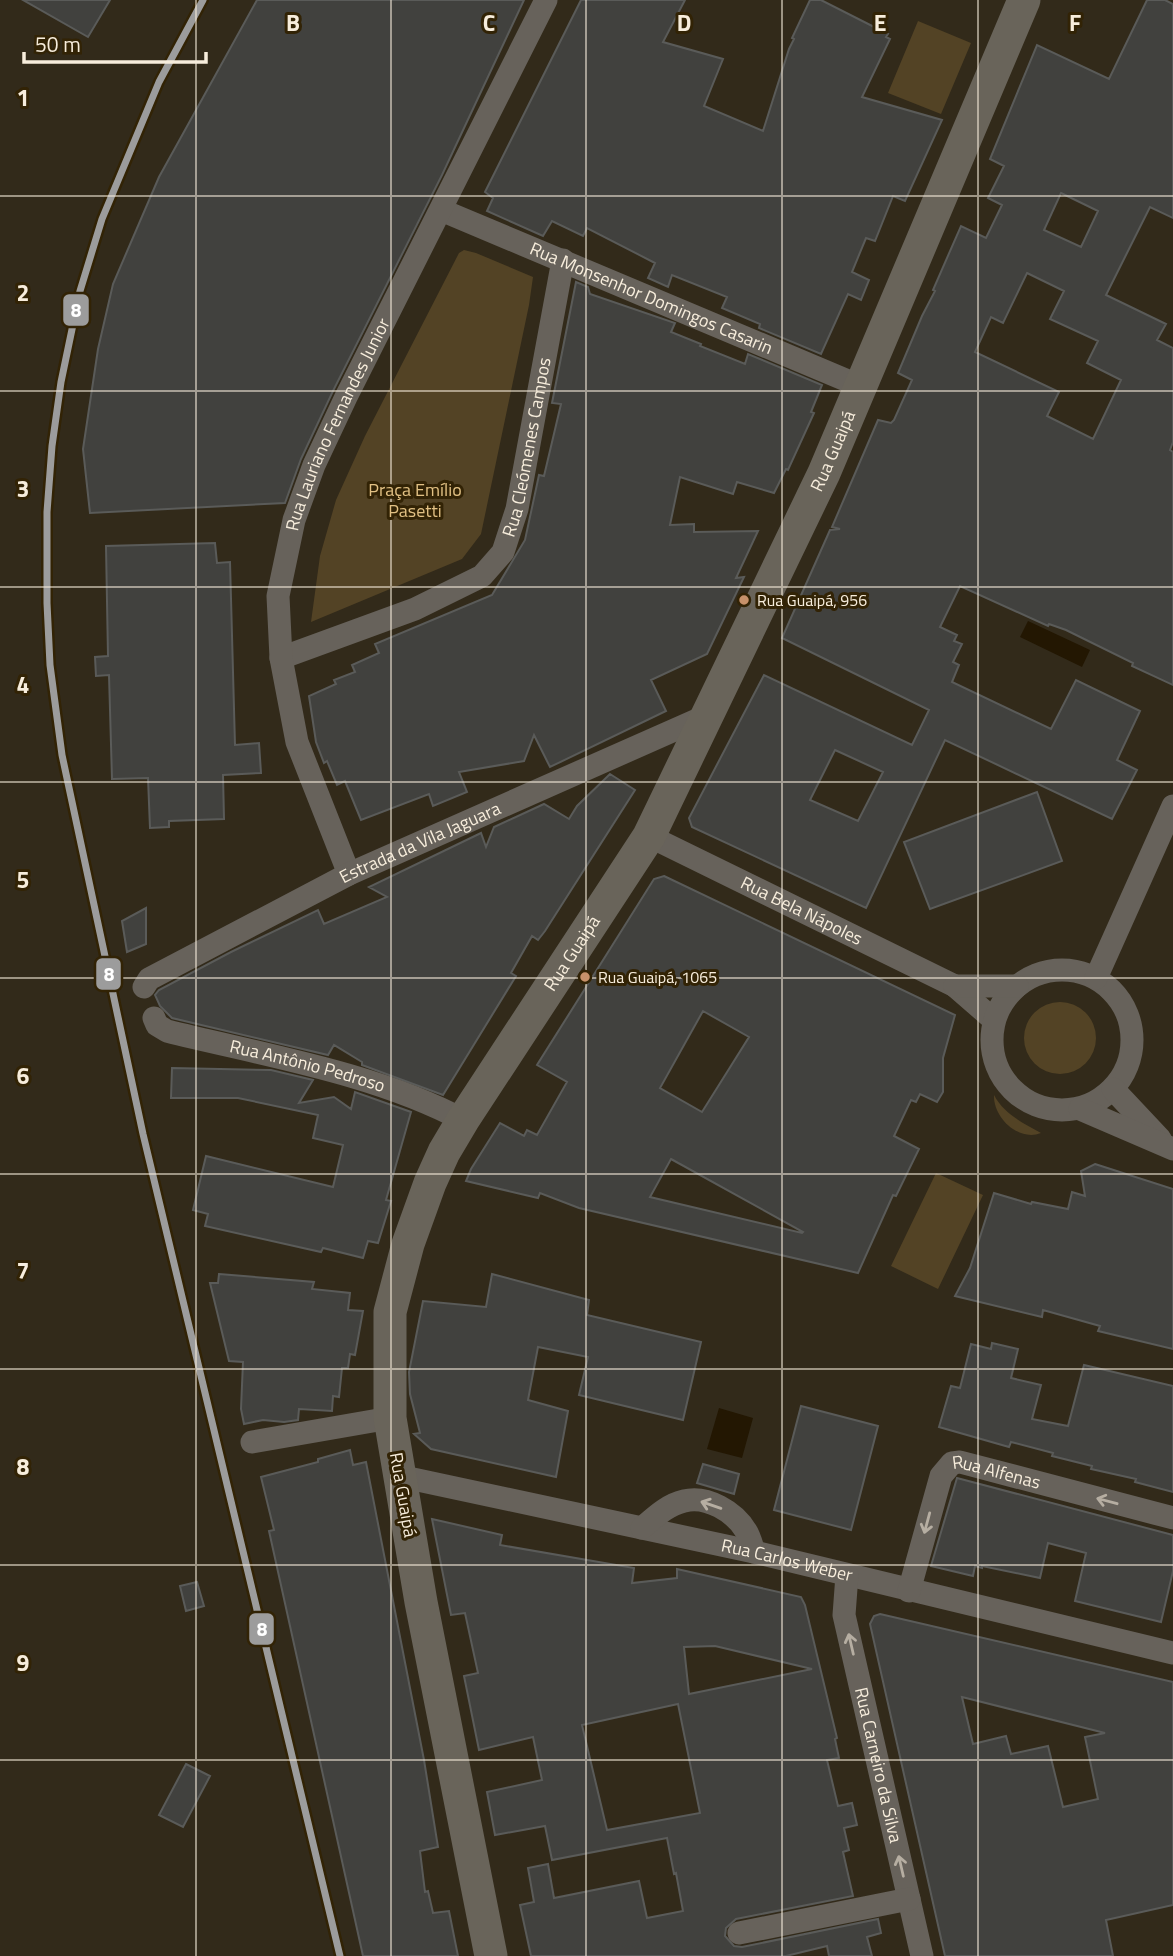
<svg xmlns="http://www.w3.org/2000/svg" width="1173" height="1956" font-family="'Titillium Web',sans-serif">
<style>
.green{fill:#534325}
.water{fill:#231702}
.building{fill:#41413e;stroke:#5a5b59;stroke-width:2;fill-rule:evenodd}
.lines{fill:none;stroke-linecap:round;stroke-linejoin:round}
.street{stroke:#67625b;stroke-width:23}
.secondary{stroke:#69645a;stroke-width:33}
.rail-1-casing{stroke:#322305;stroke-width:12}
.rail-1{stroke:#9c9c9c;stroke-width:7}
.oneway{stroke:#b6aea2}
.grid{fill:none;stroke:#f7eddc;stroke-width:2;stroke-opacity:0.55}
.bus-dot{fill:#c7916a;stroke:#322305;stroke-width:2.5}
.labels{text-anchor:middle;stroke-width:6;stroke-linejoin:round;paint-order:stroke}
.bus-label{font-size:16px;fill:#f7eddc;stroke:#322305;text-anchor:start}
.street-label{font-size:18px;fill:#f7eddc;stroke:#322305}
.park-label{font-size:18px;fill:#e2c184;stroke:#322305}
.grid-label{font-size:23px;text-anchor:middle;font-weight:bold;fill:#f7eddc;stroke:#322305;stroke-width:6;stroke-linejoin:round;paint-order:stroke}
.line-badge{stroke:#322305;stroke-width:2.5}
.badge-label{font-size:19px;text-anchor:middle;font-weight:bold;fill:#fff}
</style>
<rect width="100%" height="100%" fill="#322a1a"/>
<!-- green -->
<path class="green" d="M918,21L971,43L941,114L888,93Z
M464,250L476,253L533,277L529,305L481,534L462,559L311,622L320,556L336,500L365,436L459,253Z
M1024 1038a36 36 0 1 1 72 0a36 36 0 1 1-72 0Z
M994,1095C1004,1114 1023,1123 1041,1133C1018,1142 993,1117 994,1095Z
M936,1173L983,1195L938,1289L891,1266Z"/>
<!-- water -->
<path class="water" d="M1028,621L1090,650L1082,667L1020,637Z
M719,1408L753,1418L742,1458L707,1449Z"/>
<!-- building -->
<path class="building" d="M23,0H110L88,37Z
M257,0H524L442,175L333,391L301,459L285,503L90,513L83,449L98,349L113,284L159,177Z
M581,0H685L663,42L723,59L704,106L763,131L789,49L794,39L792,38L810,0H821L888,34L886,37L890,39L862,97L942,120L905,201L893,196L875,241L866,238L852,272L869,280L861,300L848,294L821,354L759,328L760,324L722,308L727,297L672,275L668,287L648,278L655,263L587,228L583,236L552,221L543,236L487,211L493,198L485,192Z
M1147,0H1165L1173,4V218L1150,207L1106,295L1166,324L1157,340L1173,348V442L1170,450L1173,452V685L1132,666L1133,663L1066,630L1049,624L1048,626L960,586L940,627L957,635L954,641L962,644L953,662L959,665L952,682L1051,729L1076,680L1140,711L1117,760L1137,770L1112,819L945,740L866,908L692,827L689,818L764,675L912,745L929,710L782,638L830,530L840,529L832,527L878,420L891,423L894,420L912,380L898,373L922,316L935,291L933,290L961,226L986,238L1002,205L988,198L1004,166L990,159L1037,45L1109,79ZM1061,193L1098,211L1081,247L1044,230ZM1027,273L1064,291L1050,319L1098,341L1087,363L1121,380L1093,439L1047,416L1059,392L975,352L991,317L1003,323ZM835,750L883,772L858,821L810,800Z
M576,282L588,287L590,294L675,323L671,332L701,344L700,346L745,364L748,354L822,385L811,412L814,413L788,470L786,469L774,493L737,482L733,494L680,477L670,525L694,524V532L758,531L736,578L744,577L707,654L651,680L666,711L550,767L534,735L524,761L459,772L467,792L433,806L429,794L361,820L345,781L337,785L327,761L324,763L316,742L309,696L336,684L334,680L355,672L352,665L379,653L375,644L492,595L525,540L539,475L544,476L561,404L552,403Z
M215,543L217,563L230,562L235,745L259,743L261,773L223,775L224,819L169,821V827L150,828L148,778L112,779L109,675L96,676L95,657L108,656L106,546Z
M610,774L635,790L545,931L538,940L532,936L511,973L516,976L443,1095L362,1065V1062L334,1045L328,1055L172,1018L160,1006L155,995L159,990L231,952L318,910L324,924L387,897L369,887L481,833L486,847L494,827L544,804L569,819L577,806Z
M1037,792L1062,861L930,909L904,842Z
M664,876L955,1015L943,1058V1092L937,1102L920,1094L916,1102L911,1100L894,1136L919,1149L896,1196L893,1195L858,1273L579,1208L540,1193L538,1198L466,1181L471,1169L500,1123L524,1136L527,1130L537,1135L567,1082L537,1065L654,879ZM703,1011L749,1037L702,1112L660,1088ZM671,1159L803,1232L802,1233L650,1197Z
M146,908V944L127,952L122,921Z
M172,1068L271,1070L313,1080L299,1103L334,1097L351,1109L355,1092L411,1112L386,1200L391,1201L378,1243L368,1241L363,1258L323,1248L321,1252L205,1226L208,1214L193,1210L206,1156L333,1187L343,1145L313,1138L318,1115L238,1098H171Z
M1095,1164L1173,1189V1349L1098,1331L1100,1326L1043,1310L1042,1317L955,1296L970,1268L994,1193L1031,1204L1032,1202L1068,1209L1072,1192L1085,1196L1081,1171Z
M219,1274L314,1282L312,1289L350,1293L348,1310L363,1311L355,1355L350,1354L348,1368H342L339,1397L333,1396L332,1411L299,1409L298,1420L284,1422L263,1420L244,1424L241,1409L243,1362L229,1361L210,1283H218Z
M492,1274L589,1300L587,1315L701,1342L683,1420L579,1395L588,1357L538,1347L528,1400L568,1411L556,1477L431,1449L414,1434L420,1433L410,1394L409,1372L423,1301L486,1307Z
M992,1343L1018,1349L1011,1378L1041,1385L1032,1419L1068,1426L1084,1365L1173,1386V1492L1135,1482L1136,1479L1091,1469L1092,1466L1052,1456L1053,1453L1011,1442L1009,1447L939,1427L951,1386L960,1388L971,1344L991,1349Z
M801,1406L878,1426L851,1530L774,1510Z
M350,1450L353,1465L366,1462L424,1760L438,1847L420,1851L425,1892L428,1891L433,1913L449,1911L458,1956H363L269,1531L274,1530L261,1477L318,1462V1459Z
M703,1464L739,1474L734,1494L697,1483Z
M957,1478L1173,1535V1571L1161,1622L1075,1601L1086,1553L1048,1543L1040,1578L982,1566V1568L975,1566L973,1576L931,1566Z
M432,1519L502,1535L500,1545L634,1568L632,1583L677,1578V1569L801,1597L805,1605L837,1738L835,1739L839,1758L827,1760L838,1806L852,1803L857,1825L844,1828L849,1850L843,1852L853,1896L736,1919L726,1928L725,1936L734,1946L742,1947L878,1919L881,1933L867,1937L872,1956H829L827,1946L786,1956H531L520,1905L534,1902L528,1868L548,1864L554,1898L639,1881L647,1918L683,1911L676,1873L674,1874L667,1838L552,1860L545,1826L495,1835L487,1792L542,1780L533,1737L479,1750L464,1676L478,1673L465,1613L451,1615ZM715,1646L812,1669L689,1694L684,1647ZM678,1704L700,1813L607,1830L582,1725Z
M197,1582L204,1606L186,1611L180,1586Z
M880,1614L1173,1682V1905L1106,1920L1113,1956H945L870,1624L874,1616ZM962,1697L1105,1733L1085,1737L1098,1799L1063,1807L1048,1746L1011,1754L1006,1736L973,1744Z
M186,1764L210,1776L183,1827L159,1815Z"/>
<g class="lines">
<!-- street -->
<g class="street">
<path id="s1" d="M441,210L860,386"/>
<path id="s2" d="M281,658L415,609L482,576L503,552L517,509L563,260"/>
<path id="s3" d="M649,836L955,986L994,1020"/>
<path id="s4" d="M349,874L297,742L281,658L278,596L294,520L314,465L346,397L546,0"/>
<circle cx="1062" cy="1040" r="70"/>
<path d="M1096,978L1173,806"/>
<path d="M955,986H1017"/>
<path id="s5" d="M144,987L149,979L349,874L706,716"/>
<path id="s6" d="M154,1018L157,1025L167,1031C263,1055 375,1073 463,1120"/>
<path d="M1113,1089L1160,1139"/>
<path d="M1080,1109L1173,1149"/>
<path d="M252,1442L390,1418"/>
<path id="s7" d="M399,1476L754,1552L1173,1653"/>
<path d="M642,1528C655,1517 667,1505 684,1501C707,1495 735,1512 746,1531C750,1537 752,1546 754,1552"/>
<path id="s8" d="M847,1575L844,1615L922,1956"/>
<path id="s9" d="M909,1591L941,1476L952,1463L960,1462L1173,1518"/>
<path d="M739,1933L909,1899"/>
</g>
<!-- secondary -->
<path class="secondary" id="s10" d="M491,1956L421,1602L390,1418V1312L408,1244L430,1183L444,1152L463,1120L649,836L824,473L1024,0"/>
<defs>
<path id="rail-1" d="M203,0L159,82L102,219L80,291L61,382L52,446L47,512V603L50,665L62,755L143,1134L340,1956"/>
</defs>
<!-- rail-1 casing -->
<use href="#rail-1" class="rail-1-casing"/>
<!-- rail-1 -->
<use href="#rail-1" class="rail-1"/>
</g>
<!-- one-way arrows -->
<defs><path id="oneway-shaft" d="M-6 0H5M1.5-3L5.5 0L1.5 3" fill="none" stroke-width="1.6" stroke-linecap="round" stroke-linejoin="round" transform="scale(1.75)"/></defs>
<g class="oneway">
<use href="#oneway-shaft" transform="translate(1107 1501) rotate(-165)"/>
<use href="#oneway-shaft" transform="translate(711 1505) rotate(-161)"/>
<use href="#oneway-shaft" transform="translate(927 1523) rotate(105)"/>
<use href="#oneway-shaft" transform="translate(851 1644) rotate(-103)"/>
<use href="#oneway-shaft" transform="translate(901 1866) rotate(-103)"/>
</g>
<!-- grid -->
<path class="grid" d="M196,0V1956M391,0V1956M586,0V1956M782,0V1956M978,0V1956M0,196H1173M0,391H1173M0,587H1173M0,782H1173M0,978H1173M0,1174H1173M0,1369H1173M0,1565H1173M0,1760H1173"/>
<!-- markers -->
<g class="bus-dot">
<circle cx="744" cy="600" r="6"/>
<circle cx="585" cy="977" r="6"/>
</g>
<g class="labels">
<!-- bus labels -->
<g class="bus-label">
<text x="757" y="606">Rua Guaipá, 956</text>
<text x="598" y="983">Rua Guaipá, 1065</text>
</g>
<!-- street labels -->
<g class="street-label">
<text dy="6" stroke="none"><textPath href="#s1" startOffset="228">Rua Monsenhor Domingos Casarin</textPath></text>
<text dy="6" stroke="none"><textPath href="#s4" startOffset="472">Rua Lauriano Fernandes Junior</textPath></text>
<text dy="6" stroke="none"><textPath href="#s2" startOffset="357">Rua Cleómenes Campos</textPath></text>
<text dy="6" stroke="none"><textPath href="#s10" startOffset="1626">Rua Guaipá</textPath></text>
<text dy="6" stroke="none"><textPath href="#s5" startOffset="313">Estrada da Vila Jaguara</textPath></text>
<text dy="6" stroke="none"><textPath href="#s3" startOffset="170">Rua Bela Nápoles</textPath></text>
<text dy="6" stroke="none"><textPath href="#s10" startOffset="1059">Rua Guaipá</textPath></text>
<text dy="6" stroke="none"><textPath href="#s6" startOffset="164">Rua Antônio Pedroso</textPath></text>
<text dy="6" stroke="none"><textPath href="#s9" startOffset="182">Rua Alfenas</textPath></text>
<text transform="translate(403 1495) rotate(80)" y="6">Rua Guaipá</text>
<text dy="6" stroke="none"><textPath href="#s7" startOffset="397">Rua Carlos Weber</textPath></text>
<text dy="6" stroke="none"><textPath href="#s8" startOffset="194">Rua Carneiro da Silva</textPath></text>
</g>
<!-- park labels -->
<g class="park-label">
<text x="415" y="496">Praça Emílio<tspan x="415" dy="21">Pasetti</tspan></text>
</g>
</g>
<g class="grid-label">
<text x="293" y="31">B</text>
<text x="489" y="31">C</text>
<text x="684" y="31">D</text>
<text x="880" y="31">E</text>
<text x="1075" y="31">F</text>
<text x="23" y="106">1</text>
<text x="23" y="301">2</text>
<text x="23" y="497">3</text>
<text x="23" y="693">4</text>
<text x="23" y="888">5</text>
<text x="23" y="1084">6</text>
<text x="23" y="1279">7</text>
<text x="23" y="1475">8</text>
<text x="23" y="1671">9</text>
</g>
<g class="line-badge">
<rect x="62" y="293" width="28" height="34" rx="7" fill="#9c9c9c"/>
<rect x="95" y="957" width="27" height="34" rx="7" fill="#9c9c9c"/>
<rect x="248" y="1612" width="27" height="34" rx="7" fill="#9c9c9c"/>
</g>
<g class="badge-label">
<text x="76" y="317">8</text>
<text x="109" y="981">8</text>
<text x="262" y="1636">8</text>
</g>
<!-- scale -->
<path d="M24 52v10h182v-10" fill="none" stroke="#f7eddc" stroke-width="3.5"/>
<text x="35" y="52" font-size="21" fill="#f7eddc" stroke="#322305" stroke-width="5" paint-order="stroke">50 m</text>
</svg>
